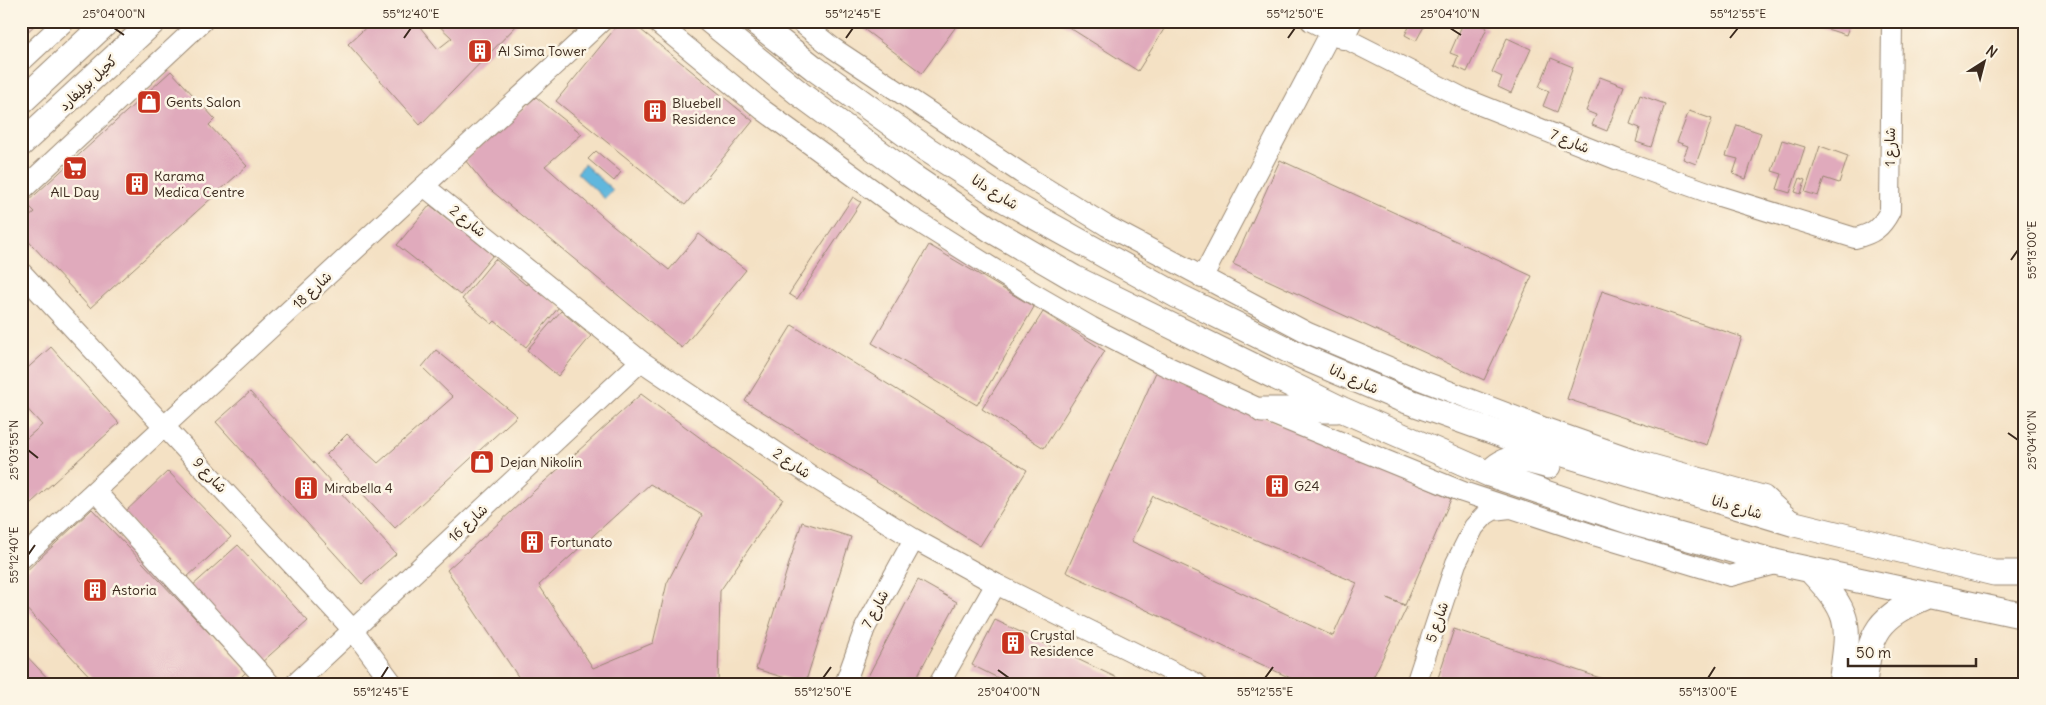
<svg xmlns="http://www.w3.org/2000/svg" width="2046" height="705" font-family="Delius,'Playpen Sans Arabic',sans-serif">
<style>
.water{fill:#60b7dd;stroke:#4e707e}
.building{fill:#e0aabc;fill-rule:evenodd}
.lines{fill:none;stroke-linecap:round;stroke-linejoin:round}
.minor-casing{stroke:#988671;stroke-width:22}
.tertiary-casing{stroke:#988671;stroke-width:27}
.minor{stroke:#fff;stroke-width:20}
.tertiary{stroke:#fff;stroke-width:25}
.ticks{fill:none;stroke:#3b2a1e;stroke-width:2}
.labels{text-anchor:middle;stroke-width:5;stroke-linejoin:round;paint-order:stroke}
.poi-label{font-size:14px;fill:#3b2a1e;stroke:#fcf5e5;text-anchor:start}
.street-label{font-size:14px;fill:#3b2a1e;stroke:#fcf5e5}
.neatline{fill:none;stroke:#3b2a1e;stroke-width:2}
.ticks-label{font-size:12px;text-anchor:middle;fill:#3b2a1e}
</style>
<rect width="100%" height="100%" fill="#fcf5e5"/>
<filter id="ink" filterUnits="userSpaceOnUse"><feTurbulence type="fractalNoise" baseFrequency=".02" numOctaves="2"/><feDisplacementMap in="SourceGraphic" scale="10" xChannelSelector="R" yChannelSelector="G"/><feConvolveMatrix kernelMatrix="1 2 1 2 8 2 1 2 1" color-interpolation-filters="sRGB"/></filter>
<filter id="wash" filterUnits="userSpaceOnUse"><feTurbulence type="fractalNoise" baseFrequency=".0096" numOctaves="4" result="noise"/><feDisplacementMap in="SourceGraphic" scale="20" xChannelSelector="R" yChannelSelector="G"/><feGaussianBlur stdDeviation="1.12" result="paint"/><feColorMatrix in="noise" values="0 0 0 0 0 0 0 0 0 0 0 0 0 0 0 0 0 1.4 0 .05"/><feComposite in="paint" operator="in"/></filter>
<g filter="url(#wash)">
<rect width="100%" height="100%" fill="#f4e1c4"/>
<!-- water -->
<path class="water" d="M584,164L613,190L605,199L577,173Z"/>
<g id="blocks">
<!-- building -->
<path class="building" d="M21,21H39L21,38Z
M373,21H415L438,49L452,38L434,21H521L420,125L348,44Z
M621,21H630L753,121L685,205L556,101Z
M853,21H960L922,73Z
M1059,21H1169L1138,71Z
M1412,21H1427L1416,41L1405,35Z
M1464,21H1471L1487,28L1467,72L1454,66L1458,56L1450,53Z
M1819,21H1851L1846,35L1818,26Z
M1507,38L1531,49L1511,93L1498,87L1502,77L1492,72Z
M1551,58L1573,67L1557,112L1543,106L1549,91L1539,87Z
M171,71L215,119L209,125L247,166L90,308L21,233V224L35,212L26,203Z
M1600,77L1624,86L1607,131L1592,125L1596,115L1586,111Z
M1640,95L1665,104L1651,147L1636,142L1640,128L1630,124Z
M536,97L582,134L545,166L609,222L669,270L699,234L746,270L682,348L487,187L465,160Z
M1689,111L1712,119L1696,164L1683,159L1688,146L1677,142Z
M1737,125L1761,133L1746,179L1733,174L1738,159L1726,156Z
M1782,140L1805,147L1790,193L1777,189L1782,174L1772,171Z
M1820,146L1848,156L1839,183L1824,178L1818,196L1805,192Z
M596,151L621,172L614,181L588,159Z
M1280,160L1532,276L1484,380L1233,264Z
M1800,178L1805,180L1801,194L1795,192Z
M853,197L861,202L797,299L789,294Z
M430,205L493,255L460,295L397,245Z
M929,245L1034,307L977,405L872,343Z
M495,259L526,285L529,281L559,307L526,347L495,321L492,324L462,299Z
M1602,291L1742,337L1707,445L1567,399Z
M561,311L591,336L558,376L527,350Z
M1043,312L1105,351L1044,448L982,409Z
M792,325L1027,470L980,546L745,401Z
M51,347L119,423L21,512V443L42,425L21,402V374Z
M436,350L517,416L395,528L326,455L347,434L378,463L453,397L422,367Z
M1157,370L1451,499L1405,605L1387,598L1407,607L1370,684H1303L1066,572ZM1153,496L1357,583L1333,636L1131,541Z
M250,392L396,554L362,584L216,422Z
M641,394L783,499L720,591L718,684H523L447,570ZM650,484L702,515L667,583L653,643L593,668L539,585Z
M168,471L231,537L186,578L124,513Z
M92,509L246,672L234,684H97L21,603V576Z
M802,522L851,537L805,684L756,669Z
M238,545L308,621L261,663L191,587Z
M918,580L957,602L913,684H864Z
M995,620L1130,684H1010L972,665Z
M1454,629L1615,683V684H1436Z
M21,650L53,684H21Z"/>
</g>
</g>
<g filter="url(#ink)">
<use href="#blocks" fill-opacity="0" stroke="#988671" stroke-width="1"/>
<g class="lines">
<defs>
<path id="minor" d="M655,21L763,110L906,214L1032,293L1091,327L1164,365L1262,410L1463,492L1597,536L1730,576L1779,563
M799,21L833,48L1021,173L1107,226L1308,333L1415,378L1545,428L1636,460L1764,496L1795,524
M1311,21L1463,98L1621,161L1713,194L1855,238C1873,234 1881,228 1890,211L1892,21
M1343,39L1352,21
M21,62L65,21
M424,186L641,361L813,477L914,539L996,584L1197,684
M21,191L203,21
M21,272L353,630L393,684
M1202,278L1331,32
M95,491L270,684
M21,559L602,21
M295,684L641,361
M845,684L865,628L914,539
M939,684L996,584
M1416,684L1456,563L1474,527L1485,515L1493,510L1510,508"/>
<path id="tertiary" d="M710,21L800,94L910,175L990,229L1074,278L1343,410L1489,474L1631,522L1779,563L2025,616
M754,21L814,68L925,148L1005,200L1178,296L1294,353L1399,398L1511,438L1795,524L1994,573H2025
M21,102L108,21
M21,144L154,21
M1262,410H1337
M1489,474C1507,452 1524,459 1548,466
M1810,570C1854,616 1849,624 1841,684
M1864,684C1870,631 1878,617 1928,596"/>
</defs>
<!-- minor casing -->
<use href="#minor" class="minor-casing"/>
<!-- tertiary casing -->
<use href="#tertiary" class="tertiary-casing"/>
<!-- minor -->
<use href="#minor" class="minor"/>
<!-- tertiary -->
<use href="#tertiary" class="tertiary"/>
</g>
</g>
<!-- ticks -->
<path class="ticks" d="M114,28L124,35M1450,28L1461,35M404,38L411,28M846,38L853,28M1288,38L1295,28M1730,38L1738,28M2011,260L2018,250M2008,433L2018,440M28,450L38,458M28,555L35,545M998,670L1009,678M381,678L388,667M823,678L831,667M1265,678L1273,667M1708,678L1715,667"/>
<!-- icons -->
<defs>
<symbol id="building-square" viewBox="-11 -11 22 22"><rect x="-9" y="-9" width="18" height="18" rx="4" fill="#c8321e" stroke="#fcf5e5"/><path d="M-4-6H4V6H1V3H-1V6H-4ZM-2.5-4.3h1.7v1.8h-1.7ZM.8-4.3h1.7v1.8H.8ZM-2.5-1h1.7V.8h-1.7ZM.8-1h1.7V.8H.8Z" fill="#fff"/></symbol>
<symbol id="shop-square" viewBox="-11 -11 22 22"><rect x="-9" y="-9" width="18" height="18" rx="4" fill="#c8321e" stroke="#fcf5e5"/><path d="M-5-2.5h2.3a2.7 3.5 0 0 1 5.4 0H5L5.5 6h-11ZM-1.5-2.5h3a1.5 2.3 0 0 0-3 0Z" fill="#fff"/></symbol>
<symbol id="supermarket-square" viewBox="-11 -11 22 22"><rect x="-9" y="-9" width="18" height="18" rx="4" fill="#c8321e" stroke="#fcf5e5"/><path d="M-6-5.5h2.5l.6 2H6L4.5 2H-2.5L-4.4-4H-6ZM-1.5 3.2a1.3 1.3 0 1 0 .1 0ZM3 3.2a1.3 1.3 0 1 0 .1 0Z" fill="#fff"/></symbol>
</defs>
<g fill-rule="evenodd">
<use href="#building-square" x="466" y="37" width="28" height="28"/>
<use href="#shop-square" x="135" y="88" width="28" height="28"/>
<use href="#building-square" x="641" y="97" width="28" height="28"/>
<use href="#supermarket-square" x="61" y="154" width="28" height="28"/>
<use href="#building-square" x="123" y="170" width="28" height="28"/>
<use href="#shop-square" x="468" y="448" width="28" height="28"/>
<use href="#building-square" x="1263" y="472" width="28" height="28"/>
<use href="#building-square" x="292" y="474" width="28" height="28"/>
<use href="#building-square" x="518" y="528" width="28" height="28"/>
<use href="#building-square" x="81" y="576" width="28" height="28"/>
<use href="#building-square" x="999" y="629" width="28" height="28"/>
</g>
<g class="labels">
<!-- poi labels -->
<g class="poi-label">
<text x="498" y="56">Al Sima Tower</text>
<text x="166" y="107">Gents Salon</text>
<text x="672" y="108">Bluebell<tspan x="672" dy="16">Residence</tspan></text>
<text x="154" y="181">Karama<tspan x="154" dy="16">Medica Centre</tspan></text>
<text x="75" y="197" text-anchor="middle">AlL Day</text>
<text x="500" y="467">Dejan Nikolin</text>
<text x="1294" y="491">G24</text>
<text x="324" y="493">Mirabella 4</text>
<text x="550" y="547">Fortunato</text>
<text x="112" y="595">Astoria</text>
<text x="1030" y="640">Crystal<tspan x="1030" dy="16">Residence</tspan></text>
</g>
<!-- street labels -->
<g class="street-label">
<text transform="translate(88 83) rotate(-43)" y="5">كحيل بوليفارد</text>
<text transform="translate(1570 141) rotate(22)" y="5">شارع 7</text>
<text transform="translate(1890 147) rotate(-90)" y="5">شارع 1</text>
<text transform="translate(995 192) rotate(32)" y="5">شارع دانا</text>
<text transform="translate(468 221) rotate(39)" y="5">شارع 2</text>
<text transform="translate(312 290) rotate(-43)" y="5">شارع 18</text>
<text transform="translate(1354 379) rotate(24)" y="5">شارع دانا</text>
<text transform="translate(792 463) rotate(34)" y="5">شارع 2</text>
<text transform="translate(210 475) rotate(47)" y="5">شارع 9</text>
<text transform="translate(1737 507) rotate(16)" y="5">شارع دانا</text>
<text transform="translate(468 523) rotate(-43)" y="5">شارع 16</text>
<text transform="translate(875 609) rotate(-62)" y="5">شارع 7</text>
<text transform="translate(1437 622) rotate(-71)" y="5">شارع 5</text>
</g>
</g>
<!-- margin -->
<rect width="2046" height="705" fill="none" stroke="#fcf5e5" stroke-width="55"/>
<!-- north arrow -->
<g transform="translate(1984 62) rotate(36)" stroke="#fcf5e5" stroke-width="4" paint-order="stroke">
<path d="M0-4L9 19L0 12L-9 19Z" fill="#3b2a1e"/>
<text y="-8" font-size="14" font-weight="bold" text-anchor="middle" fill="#3b2a1e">N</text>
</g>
<!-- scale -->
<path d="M1848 658v8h128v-8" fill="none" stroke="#3b2a1e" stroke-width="2.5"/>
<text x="1856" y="658" font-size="15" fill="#3b2a1e" stroke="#fcf5e5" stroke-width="4" paint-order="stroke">50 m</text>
<rect x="28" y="28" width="1990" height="650" class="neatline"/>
<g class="ticks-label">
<text x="114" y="18">25°04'00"N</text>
<text x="411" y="18">55°12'40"E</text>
<text x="853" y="18">55°12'45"E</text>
<text x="1295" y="18">55°12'50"E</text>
<text x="1450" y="18">25°04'10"N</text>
<text x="1738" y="18">55°12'55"E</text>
<text transform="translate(2032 250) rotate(-90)" y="4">55°13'00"E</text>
<text transform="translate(2032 440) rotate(-90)" y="4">25°04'10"N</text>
<text transform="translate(14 450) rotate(-90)" y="4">25°03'55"N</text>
<text transform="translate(14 555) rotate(-90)" y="4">55°12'40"E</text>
<text x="381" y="696">55°12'45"E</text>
<text x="823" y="696">55°12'50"E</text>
<text x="1009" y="696">25°04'00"N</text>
<text x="1265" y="696">55°12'55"E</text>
<text x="1708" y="696">55°13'00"E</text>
</g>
</svg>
